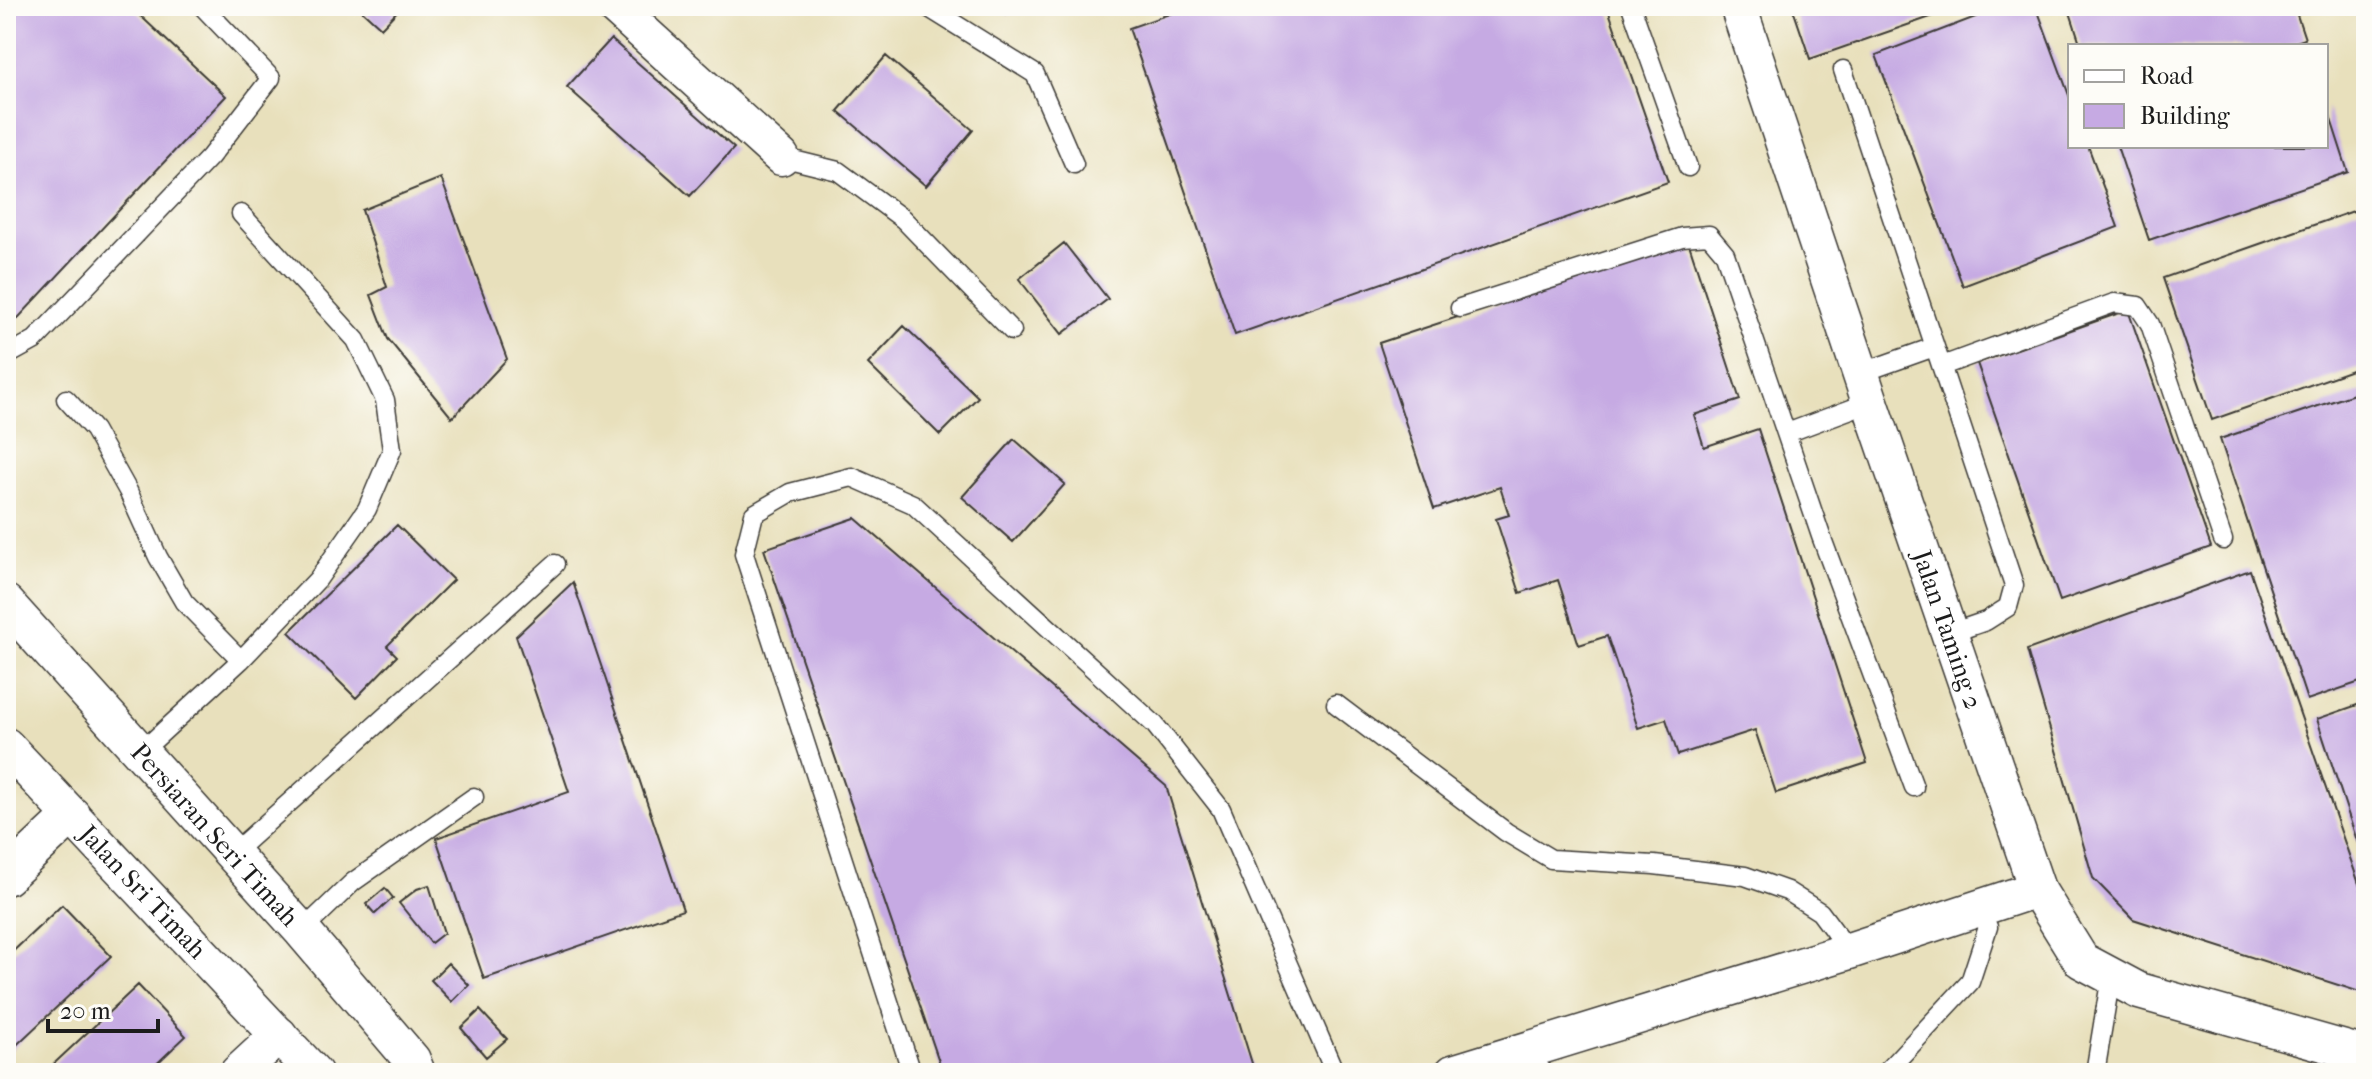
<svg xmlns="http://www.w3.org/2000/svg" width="2372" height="1079" font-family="'IM FELL French Canon',serif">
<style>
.building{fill:#c6aae3}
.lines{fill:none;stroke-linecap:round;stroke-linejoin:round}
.service-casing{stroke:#3b3934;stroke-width:21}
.minor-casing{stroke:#3b3934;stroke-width:39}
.service{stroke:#fff;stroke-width:18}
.minor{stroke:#fff;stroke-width:36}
.labels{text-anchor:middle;stroke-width:7;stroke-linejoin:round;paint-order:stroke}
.street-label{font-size:26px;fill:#1c1c1c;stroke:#fdfcf7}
</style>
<rect width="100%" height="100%" fill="#fdfcf7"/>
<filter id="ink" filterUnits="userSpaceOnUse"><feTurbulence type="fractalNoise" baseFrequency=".0125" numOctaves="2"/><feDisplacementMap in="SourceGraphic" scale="16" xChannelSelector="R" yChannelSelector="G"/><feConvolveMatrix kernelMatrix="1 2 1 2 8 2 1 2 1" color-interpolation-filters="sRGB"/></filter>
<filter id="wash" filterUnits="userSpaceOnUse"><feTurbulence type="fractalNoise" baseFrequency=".006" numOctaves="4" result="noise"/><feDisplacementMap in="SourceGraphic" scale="32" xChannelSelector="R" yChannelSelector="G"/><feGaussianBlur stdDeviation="1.8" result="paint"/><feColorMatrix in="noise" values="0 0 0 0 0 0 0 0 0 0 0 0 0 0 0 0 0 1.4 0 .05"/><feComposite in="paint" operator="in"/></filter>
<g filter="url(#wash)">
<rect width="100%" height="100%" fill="#e8e0bc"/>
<g id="blocks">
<!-- building -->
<path class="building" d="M6,6H130L226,96L6,331Z
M357,6H402L381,28Z
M1004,6H1033L1007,15Z
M1192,6H1607L1668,182L1235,335L1129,28Z
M1792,6H1962L1810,59Z
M2004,6H2036L2070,98V146H2088L2118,227L1963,286L1876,55Z
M2068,6H2294L2305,39L2285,46H2081Z
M611,39L734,148L690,196L567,87Z
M886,56L973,130L926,186L838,111Z
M2327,107L2348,172L2149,240L2117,146H2326Z
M441,178L507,359L452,418L388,339L371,295L387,287L362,210Z
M2359,209L2366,228V365L2212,420L2163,278Z
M1688,241L1740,400L1694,415L1704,447L1758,429L1867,763L1776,793L1755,730L1678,755L1666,719L1638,728L1607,636L1579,645L1558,580L1520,593L1496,519L1509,515L1500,487L1434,509L1379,343Z
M1064,243L1108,299L1062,334L1019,279Z
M2128,310L2211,547L2060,601L1977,363Z
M904,326L978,397L940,435L868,364Z
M2366,390V680L2307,700L2220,439Z
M1014,439L1065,484L1013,542L962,497Z
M855,518L1166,786L1255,1073H943L764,549Z
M397,525L453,580L387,646L397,656L356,698L289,632Z
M2250,570L2366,904V994L2133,919L2093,878L2027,650Z
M573,582L683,910L484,979L436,838L569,792L516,636Z
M2366,702V858L2363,859L2317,719Z
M429,885L444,933L431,943L399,903L417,889Z
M385,888L393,898L375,914L366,904Z
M62,905L111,956L6,1055V958Z
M448,963L469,985L452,1002L431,980Z
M138,985L186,1036L147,1073H44Z
M480,1010L507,1039L486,1057L461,1028Z"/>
</g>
</g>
<g filter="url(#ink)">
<use href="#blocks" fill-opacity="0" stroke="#3b3934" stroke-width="2"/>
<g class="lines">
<defs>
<path id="service" d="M926,6L1035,74L1074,164
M1631,6L1688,167
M1843,70L2014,585L2008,607L1986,621L1951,633
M781,157L838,171L903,219L1012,331
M1460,308L1682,237L1709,235L1725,254L1821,536L1914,787
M6,356L35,340L210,157L271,78L202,6
M1942,366L2114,303L2138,306L2150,324L2223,540
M1861,373L1934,347
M66,399L94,430L128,491L158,557L184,602L241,660
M1787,433L1870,402
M1336,704L1506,832L1551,859L1654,865L1745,876L1787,891L1820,912L1849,951
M141,752L241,660L318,579L367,509L392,450L385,400L356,340L241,214
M232,854L555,564
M302,931L353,882L474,797
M1521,1052L1545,1073
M912,1073L744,554L754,514L790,493L852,477L913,504L1155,725L1221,809L1335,1073
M1885,1073L1970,982L1988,927L1978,908
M2095,1073L2111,976"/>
<g id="minor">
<path d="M614,6L781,157"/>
<path id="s1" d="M1738,6L1870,402L2037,889L2081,960L2139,991L2366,1055"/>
<path id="s2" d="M6,603L302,931L412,1060L417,1073"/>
<path id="s3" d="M6,746L314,1073"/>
<path d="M6,877L72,815"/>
<path d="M238,1073L279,1035"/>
<path d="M1453,1073L1849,951L2037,889"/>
</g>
</defs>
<!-- service casing -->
<use href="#service" class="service-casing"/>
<!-- minor casing -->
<use href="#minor" class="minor-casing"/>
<!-- service -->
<use href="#service" class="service"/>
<!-- minor -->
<use href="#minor" class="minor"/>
</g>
</g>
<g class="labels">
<!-- street labels -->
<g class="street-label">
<text dy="9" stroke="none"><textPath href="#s1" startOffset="658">Jalan Taming 2</textPath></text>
<text dy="9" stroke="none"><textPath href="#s2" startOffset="312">Persiaran Seri Timah</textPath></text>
<text dy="9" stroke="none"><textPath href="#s3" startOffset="200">Jalan Sri Timah</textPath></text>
</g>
</g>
<!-- margin -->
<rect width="2372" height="1079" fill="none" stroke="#fdfcf7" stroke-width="32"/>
<!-- legend -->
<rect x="2068" y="44" width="260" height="104" fill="#fdfcf7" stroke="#a3a29f" stroke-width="2"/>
<rect x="2084" y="70" width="40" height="12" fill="#ffffff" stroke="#a3a29f" stroke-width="2"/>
<text x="2140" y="84" font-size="24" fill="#1c1c1c">Road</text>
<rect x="2084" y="104" width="40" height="24" fill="#c6aae3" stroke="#a3a29f" stroke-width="2"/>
<text x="2140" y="124" font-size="24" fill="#1c1c1c">Building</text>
<!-- scale -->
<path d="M48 1019v12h110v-12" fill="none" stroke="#1c1c1c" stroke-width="4"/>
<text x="60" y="1019" font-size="24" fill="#1c1c1c" stroke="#fdfcf7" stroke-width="6" paint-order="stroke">20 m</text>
</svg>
